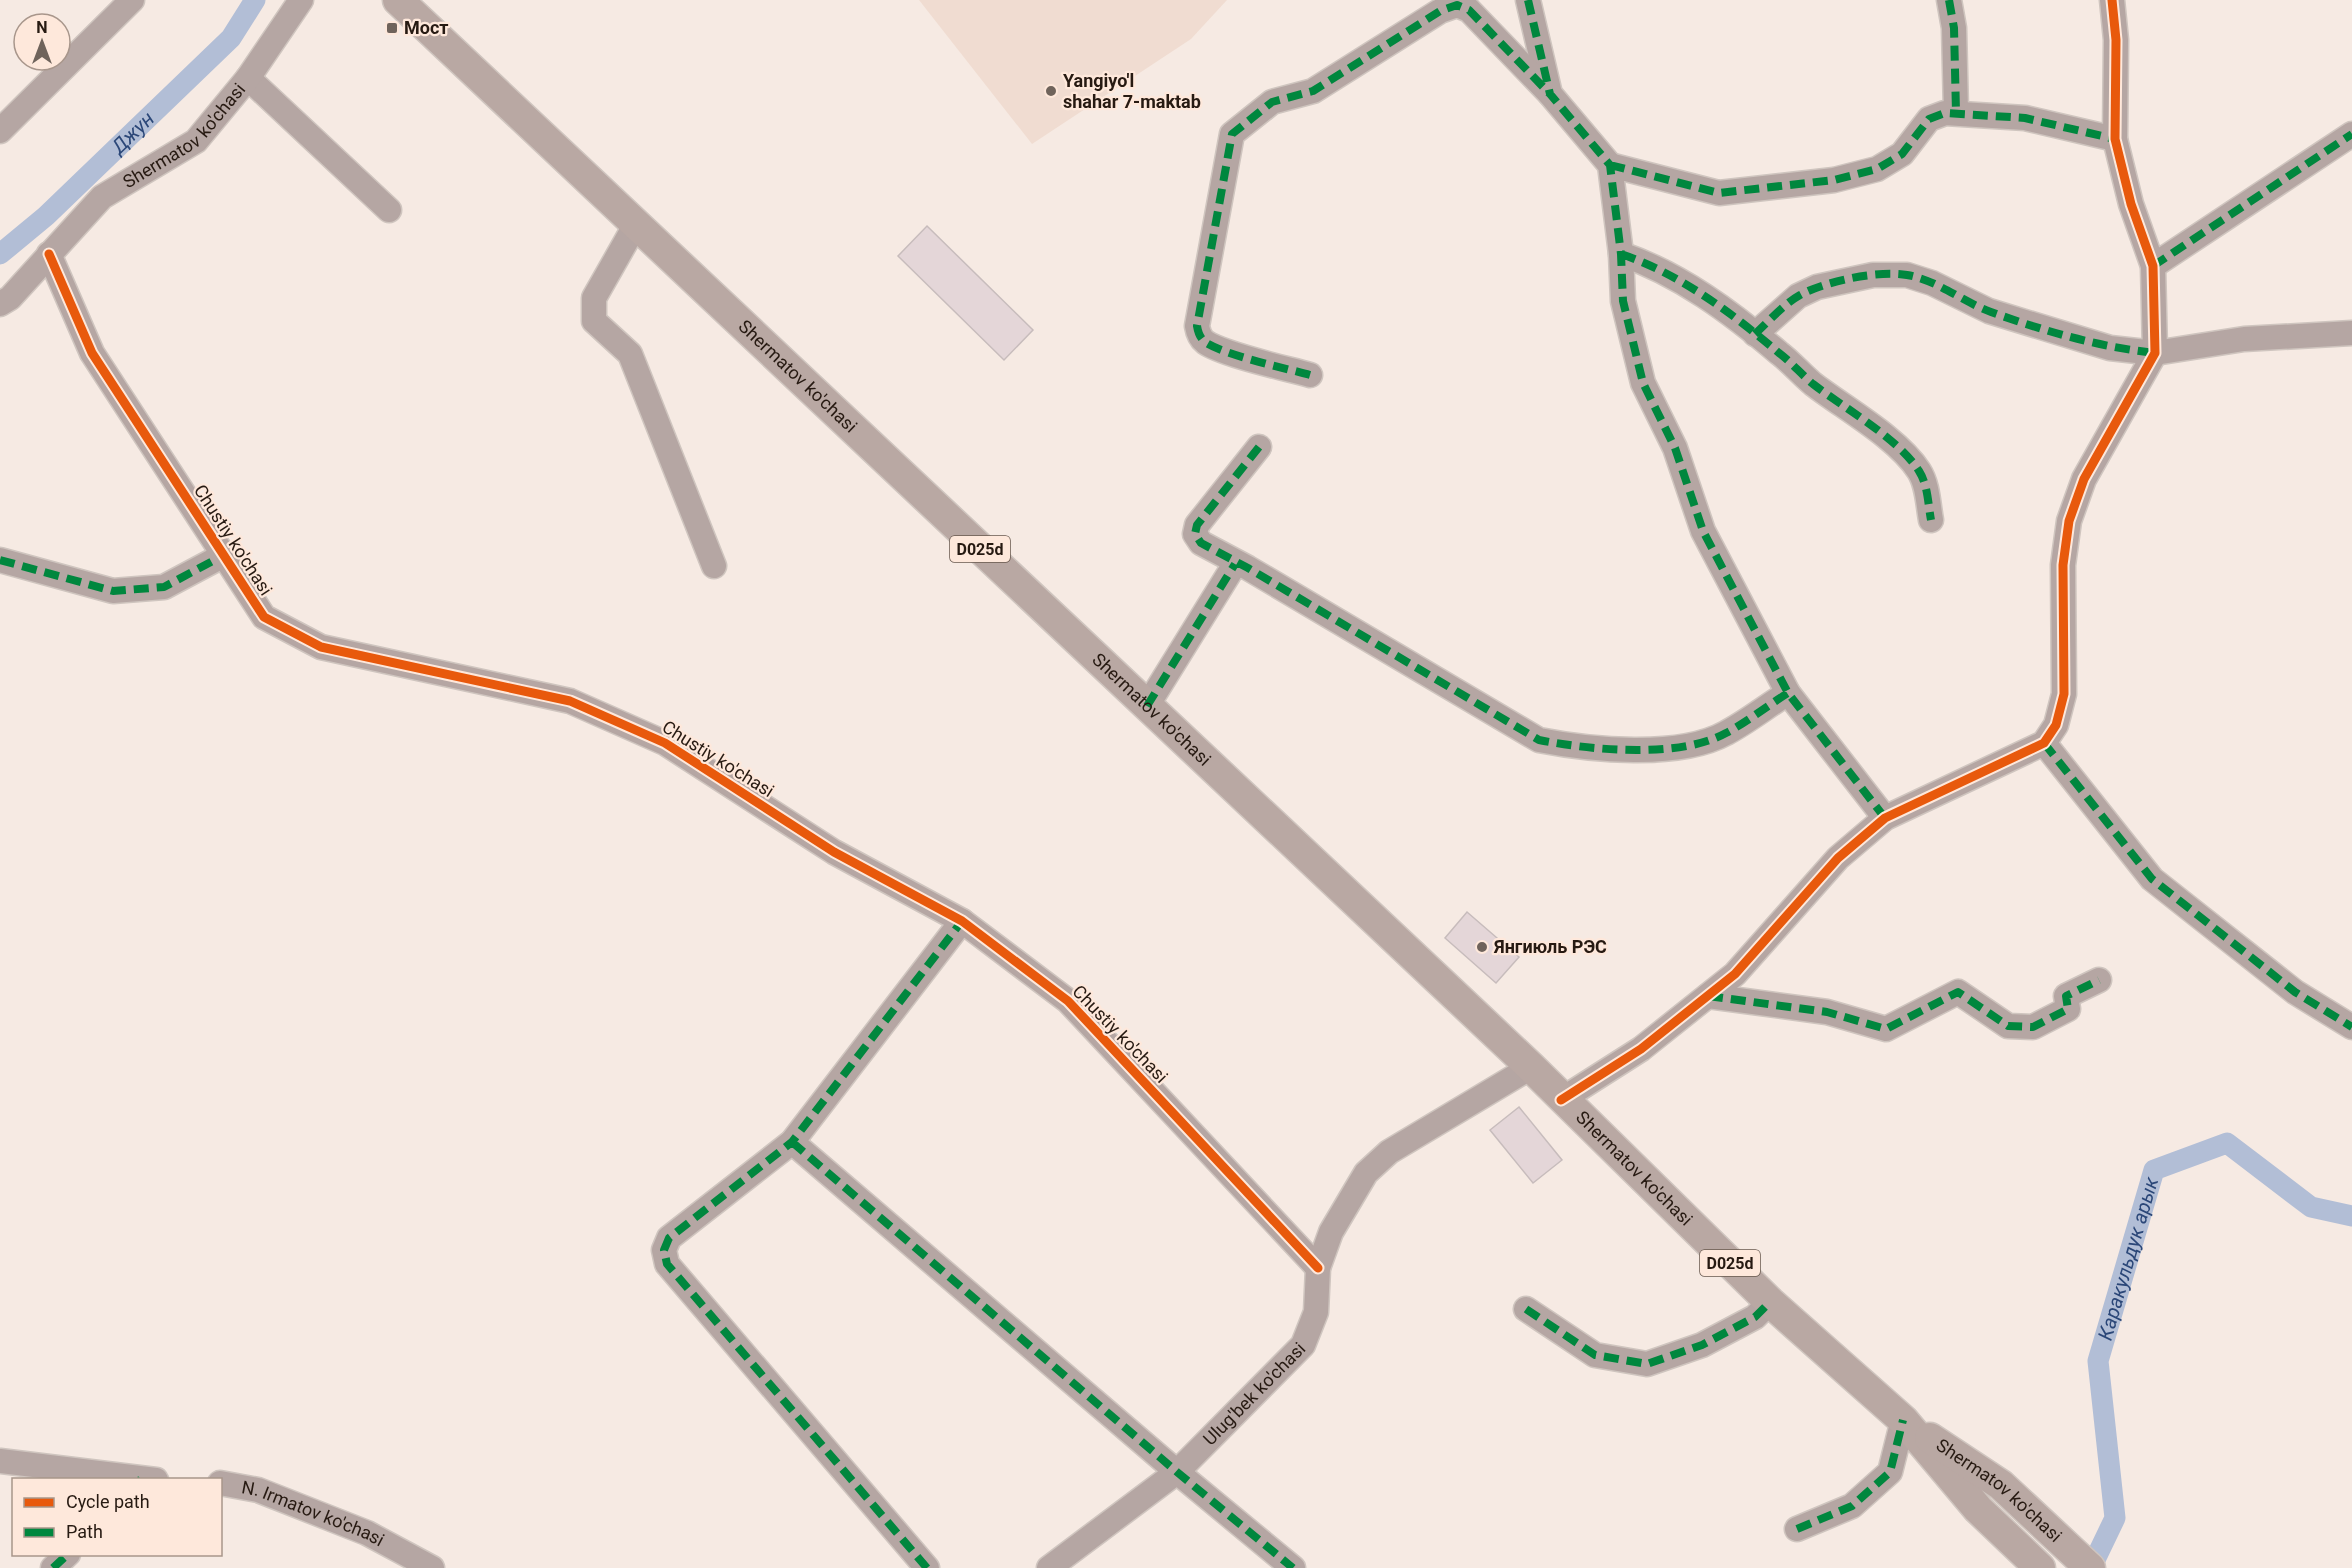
<svg xmlns="http://www.w3.org/2000/svg" width="2352" height="1568" font-family="Roboto,sans-serif">
<style>
.built{fill:#f0dcd1}
.lines{fill:none;stroke-linecap:round;stroke-linejoin:round}
.canal{stroke:#b2bed6;stroke-width:21}
.building{fill:#e4d6d8;stroke:#c7bcbc;stroke-width:1.5}
.minor-casing{stroke:#cfc5bf;stroke-width:27}
.major-casing{stroke:#cfc5bf;stroke-width:33}
.minor{stroke:#b5a6a3;stroke-width:24}
.major{stroke:#b9a8a3;stroke-width:30}
.quiet{stroke:#00873e;stroke-width:8;stroke-dasharray:15 8;stroke-linecap:butt}
.cycleway-casing{stroke:#fee8db;stroke-width:13}
.cycleway{stroke:#e8590c;stroke-width:9}
.poi-dot{fill:#6f635b;stroke:#fee8db;stroke-width:2}
.labels{text-anchor:middle;stroke-width:4.5;stroke-linejoin:round;paint-order:stroke}
.shield{fill:#fee8db;stroke:#68584e;stroke-width:1.5}
.shield-label{font-size:16px;font-weight:bold;fill:#271a12}
.poi-label{font-size:18px;font-weight:bold;fill:#271a12;stroke:#fee8db;text-anchor:start}
.street-label{font-size:18px;fill:#271a12;stroke:#fee8db}
.water-label{font-size:20px;font-style:italic;fill:#2b4778;stroke:#fee8db}
</style>
<rect width="100%" height="100%" fill="#f6eae3"/>
<!-- built -->
<path class="built" d="M919,0H1227L1191,39L1032,144Z"/>
<g class="lines">
<!-- canal -->
<g class="canal">
<path id="s1" d="M0,254L46,216L231,38L255,0"/>
<path id="s2" d="M2091,1568L2115,1518L2098,1361L2154,1170L2227,1143L2311,1207L2352,1216"/>
</g>
</g>
<!-- building -->
<path class="building" d="M927,226L1033,330L1004,360L898,256Z
M1467,912L1519,957L1496,983L1445,938Z
M1519,1107L1562,1160L1533,1183L1490,1130Z"/>
<g class="lines">
<defs>
<g id="minor">
<path d="M1528,0L1550,94L1610,165L1621,254L1623,301L1643,383L1675,448L1703,531L1788,693L1885,818"/>
<path d="M1949,0L1954,28L1956,112"/>
<path d="M248,78L389,210"/>
<path d="M0,131L132,0"/>
<path d="M1610,165L1719,193L1834,180L1877,169L1902,154L1929,119L1945,113L2025,118L2115,139"/>
<path d="M636,224L594,298V321L630,354L714,566"/>
<path d="M49,254L92,353L264,617L321,647L570,701L665,743L834,852L962,921L1068,1001L1318,1268"/>
<path d="M1621,254C1680,274 1732,313 1779,353C1791,362 1801,374 1813,384C1844,408 1898,438 1919,471C1928,485 1928,504 1931,520"/>
<path d="M2153,266L2352,134"/>
<path id="s3" d="M0,304L10,298L102,197L196,141L248,78L301,0"/>
<path d="M1755,334L1798,296L1817,287L1873,275H1907L1932,283L1989,311L2110,348L2155,353L2244,339L2352,333"/>
<path d="M1310,375C1285,368 1224,355 1205,342C1200,338 1198,332 1197,326L1232,134L1272,102L1313,91L1440,11L1457,5L1469,10L1549,93"/>
<path d="M1259,447L1197,525L1195,534L1201,543L1248,568L1539,740C1590,750 1679,759 1726,733C1747,722 1767,706 1788,693"/>
<path d="M0,560L113,591L164,587L224,555"/>
<path d="M1147,706L1235,564"/>
<path d="M2044,743L2152,879L2295,992L2352,1027"/>
<path d="M1708,996L1827,1012L1886,1029L1958,992L2008,1026L2033,1027L2068,1009L2066,996L2099,980"/>
<path d="M1561,1100L1641,1049L1735,974L1838,858L1885,818L2044,743L2056,725L2064,694L2063,565L2069,521L2084,479L2155,353L2153,266L2131,204L2115,139L2116,40L2112,0"/>
<path d="M792,1142L1177,1472L1293,1568"/>
<path d="M1526,1309L1595,1355L1647,1364L1702,1345L1755,1317L1770,1302"/>
<path d="M0,1461L156,1480"/>
<path id="s4" d="M220,1483L258,1490L367,1533L432,1568"/>
<path d="M1797,1529L1852,1506L1890,1472L1903,1420"/>
<path d="M53,1568L68,1554"/>
<path d="M927,1568L667,1264L664,1250L669,1238L792,1142L962,921"/>
<path id="s5" d="M1049,1568L1177,1472L1303,1345L1316,1312L1318,1268L1331,1232L1366,1173L1389,1152L1531,1067"/>
</g>
<g id="major">
<path id="s6" d="M398,0L1531,1067L1770,1302L1903,1420L1978,1509L2040,1568"/>
<path id="s7" d="M1930,1438L2001,1485L2090,1568"/>
</g>
</defs>
<!-- minor casing -->
<use href="#minor" class="minor-casing"/>
<!-- major casing -->
<use href="#major" class="major-casing"/>
<!-- minor -->
<use href="#minor" class="minor"/>
<!-- major -->
<use href="#major" class="major"/>
<!-- quiet -->
<path class="quiet" d="M1528,0L1550,94L1610,165L1621,254L1623,301L1643,383L1675,448L1703,531L1788,693L1885,818
M1949,0L1954,28L1956,112
M1610,165L1719,193L1834,180L1877,169L1902,154L1929,119L1945,113L2025,118L2115,139
M1621,254C1680,274 1732,313 1779,353C1791,362 1801,374 1813,384C1844,408 1898,438 1919,471C1928,485 1928,504 1931,520
M2153,266L2352,134
M1755,334C1769,321 1784,304 1800,295C1826,281 1878,270 1907,275C1937,280 1963,302 1991,312C2044,331 2099,347 2155,353
M1310,375C1285,368 1224,355 1205,342C1200,338 1198,332 1197,326L1232,134L1272,102L1313,91L1440,11L1457,5L1469,10L1549,93
M1259,447L1197,525L1195,534L1201,543L1248,568L1539,740C1590,750 1679,759 1726,733C1747,722 1767,706 1788,693
M0,560L113,591L164,587L224,555
M1147,706L1235,564
M2044,743L2152,879L2295,992L2352,1027
M1708,996L1827,1012L1886,1029L1958,992L2008,1026L2033,1027L2068,1009L2066,996L2099,980
M792,1142L1177,1472L1293,1568
M1526,1309L1595,1355L1647,1364L1702,1345L1755,1317L1770,1302
M140,1480L141,1479
M1797,1529L1852,1506L1890,1472L1903,1420
M53,1568L68,1554
M927,1568L667,1264L664,1250L669,1238L792,1142L962,921"/>
<defs>
<path id="cycleway" d="M49,254L92,353L264,617L321,647L570,701L665,743L834,852L962,921L1068,1001L1318,1268
M1561,1100L1641,1049L1735,974L1838,858L1885,818L2044,743L2056,725L2064,694L2063,565L2069,521L2084,479L2155,353L2153,266L2131,204L2115,139L2116,40L2112,0"/>
</defs>
<!-- cycleway casing -->
<use href="#cycleway" class="cycleway-casing"/>
<!-- cycleway -->
<use href="#cycleway" class="cycleway"/>
</g>
<!-- markers -->
<g class="poi-dot">
<rect x="386" y="22" width="12" height="12" rx="3"/>
<circle cx="1051" cy="91" r="6"/>
<circle cx="1482" cy="947" r="6"/>
</g>
<g class="labels">
<!-- shield labels -->
<g class="shield">
<rect x="950" y="536" width="60" height="26" rx="4.5"/>
<rect x="1700" y="1250" width="60" height="26" rx="4.5"/>
</g>
<g class="shield-label">
<text x="980" y="555">D025d</text>
<text x="1730" y="1269">D025d</text>
</g>
<!-- poi labels -->
<g class="poi-label">
<text x="404" y="34">Мост</text>
<text x="1063" y="87">Yangiyo'l<tspan x="1063" dy="21">shahar 7-maktab</tspan></text>
<text x="1494" y="953">Янгиюль РЭС</text>
</g>
<!-- street labels -->
<g class="street-label">
<text dy="6" stroke="none"><textPath href="#s3" startOffset="252">Shermatov ko'chasi</textPath></text>
<text dy="6" stroke="none"><textPath href="#s6" startOffset="549">Shermatov ko'chasi</textPath></text>
<text transform="translate(233 540) rotate(57)" y="6">Chustiy ko'chasi</text>
<text dy="6" stroke="none"><textPath href="#s6" startOffset="1035">Shermatov ko'chasi</textPath></text>
<text transform="translate(718 759) rotate(32)" y="6">Chustiy ko'chasi</text>
<text transform="translate(1120 1034) rotate(46)" y="6">Chustiy ko'chasi</text>
<text dy="6" stroke="none"><textPath href="#s6" startOffset="1701">Shermatov ko'chasi</textPath></text>
<text dy="6" stroke="none"><textPath href="#s5" startOffset="270">Ulug'bek ko'chasi</textPath></text>
<text dy="6" stroke="none"><textPath href="#s7" startOffset="87">Shermatov ko'chasi</textPath></text>
<text dy="6" stroke="none"><textPath href="#s4" startOffset="98">N. Irmatov ko'chasi</textPath></text>
</g>
<!-- water labels -->
<g class="water-label">
<text dy="7" stroke="none"><textPath href="#s1" startOffset="180">Джун</textPath></text>
<text dy="7" stroke="none"><textPath href="#s2" startOffset="320">Каракульдук арык</textPath></text>
</g>
</g>
<!-- legend -->
<rect x="12" y="1478" width="210" height="78" fill="#fee8db" stroke="#a8968b" stroke-width="1.5"/>
<rect x="24" y="1498" width="30" height="9" fill="#e8590c" stroke="#a8968b" stroke-width="1.5"/>
<text x="66" y="1508" font-size="18" fill="#271a12">Cycle path</text>
<rect x="24" y="1528" width="30" height="9" fill="#00873e" stroke="#a8968b" stroke-width="1.5"/>
<text x="66" y="1538" font-size="18" fill="#271a12">Path</text>
<!-- north arrow -->
<g transform="translate(42 42)"><circle r="28" fill="#fee8db" stroke="#a8968b" stroke-width="1.5"/>
<path d="M0-4.5L10 22L0 15L-10 22Z" fill="#6f635b"/>
<text y="-9" font-size="16" font-weight="bold" text-anchor="middle" fill="#271a12">N</text>
</g>
</svg>
